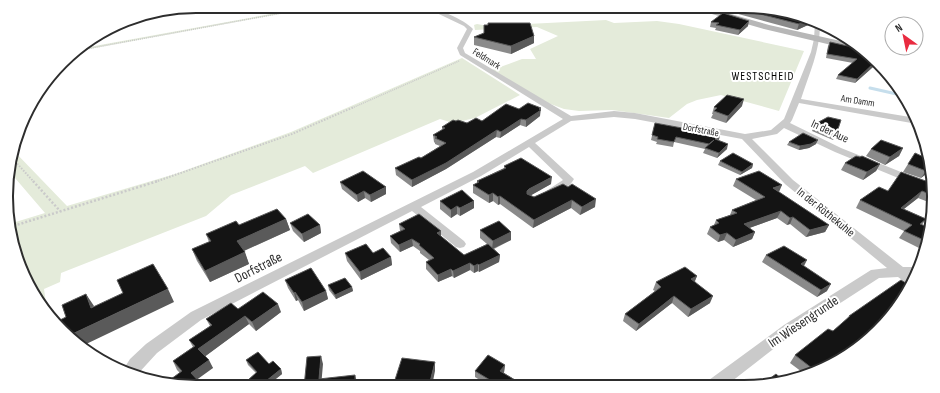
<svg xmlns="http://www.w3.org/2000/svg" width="940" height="393" font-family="'Sofia Sans Condensed',sans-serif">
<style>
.green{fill:#e4ebda}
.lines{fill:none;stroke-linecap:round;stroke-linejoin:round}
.stream{stroke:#c6deec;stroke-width:3}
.path-far2{stroke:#cacaca;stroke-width:1.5;stroke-dasharray:1 1;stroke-linecap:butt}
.path-far1{stroke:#cacaca;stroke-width:2;stroke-dasharray:1.5 1.5;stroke-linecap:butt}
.path{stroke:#cacaca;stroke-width:2.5;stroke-dasharray:2 2;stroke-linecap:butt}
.minor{fill:#cacaca;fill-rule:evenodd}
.secondary{fill:#b7b7b7;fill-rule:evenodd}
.wall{fill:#8a8a8a}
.shaded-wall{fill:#5a5a5a}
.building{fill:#141414;stroke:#5a5a5a}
.labels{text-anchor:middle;stroke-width:4;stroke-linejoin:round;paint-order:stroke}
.far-street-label{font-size:10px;fill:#2d2d2d;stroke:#fff}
.far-quarter-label{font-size:12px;letter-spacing:1px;fill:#000;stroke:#fff}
.street-label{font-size:12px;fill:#2d2d2d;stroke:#fff}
.near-street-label{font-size:14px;fill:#2d2d2d;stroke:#fff}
.rim{fill:none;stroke:#2d2d2d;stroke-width:2}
</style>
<rect width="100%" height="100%" fill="#fff"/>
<!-- green -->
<path class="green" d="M315,6H323L73,52L78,49Z
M606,20L614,23L657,21L679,24L804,51L779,111L721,95L697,100L687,104L669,118L612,110L579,111L564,109L548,103L492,70L522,59H536L530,49L558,36L537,27L475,30L474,25L477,24L488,26Z
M462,58L520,95L475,118L453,123L440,119L313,173L305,166L231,195L206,216L61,273L60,282L44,289L47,310L31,292L9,224L45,213L9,171L10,160L13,150L67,206L175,174L291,132Z"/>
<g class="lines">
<!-- stream -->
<path class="stream" d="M870,88L901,95"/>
<!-- path-far2 -->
<path class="path-far2" d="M75,51L320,6
M352,108L459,61"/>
<!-- path-far1 -->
<path class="path-far1" d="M11,157L34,182
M155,182L292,134L354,107"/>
<!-- path -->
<path class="path" d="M33,181L60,211
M10,227L158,181"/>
<!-- minor -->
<path class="minor" d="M422,6C434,6 465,20 473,29L463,48L465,53L571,116L614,111L635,113L745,134L771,130L784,119L811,52L814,39L815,22L820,25C820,51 809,74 801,99L916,118L917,124L799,103L792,120L790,123L841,148L916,178L917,180L912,183L908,182L835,152L784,128L777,134L752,139L793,180L903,267H919L909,285L898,277L879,278L794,333L727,385L707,386L709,380L784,325L871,270L887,268L785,184L742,139L635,119L614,117L571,121L535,143L574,179C570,187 560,192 551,194L546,191L563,180L529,147L481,176L421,207L464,241L466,244L464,247L460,248L456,247L412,211L201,320L157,353L135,377L123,370L130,359L146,344L191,312L473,172L563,119L460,55L457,48L467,29L464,26Z"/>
<!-- secondary -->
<path class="secondary" d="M690,6H703L769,25L854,44L865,51L861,52L764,29L691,8Z"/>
</g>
<!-- wall -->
<path class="wall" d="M648,6H690L689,8L677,11L670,8L659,10Z
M709,6H744L810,19L808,25L797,30Z
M711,22L748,26L738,35L715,30L716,28L710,27Z
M484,25L534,36V43L511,54L474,45V37L484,33Z
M830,42L869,53L880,68L873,67L855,83L836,79L838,75L853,63L826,58L828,46Z
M742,106L726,123L711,118L713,114H712L714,107Z
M540,116L526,127L520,125L500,138L496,137L446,169L412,187L396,175L395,168L421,158L440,146L435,144V143L434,142L433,135L442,130V127L456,121L467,123L482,121Z
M655,123L727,149L717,158L703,153L705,149L674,142L673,147L656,144L657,142L651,140Z
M815,124L837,132L833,140L812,131Z
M789,142L816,144L809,148L799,150L787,145Z
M903,148L899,156L885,165L866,156L871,149Z
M926,158L930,171L921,178L903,172L908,164Z
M720,161L753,164L752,168L740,175L718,165Z
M845,163L880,164L876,171L863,180L841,170Z
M504,166L551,184L531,195L534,197L563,184L595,207L580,215L571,208L533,228L500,204L498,205L493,201L489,203L473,193V185L477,183V181L504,168Z
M736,179L779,192L829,225L825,232L806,237L790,224L787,225L777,218L749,228L755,232L752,239L733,247L724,240L718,242L707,234L710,227L714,225L716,220L730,215L732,210L756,200L733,186Z
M340,182L386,194L371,202L365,198L358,202L342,189Z
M934,184L931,203L918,198L904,209L926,219L922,225L928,227L925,251L899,238L904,231L856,208L860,200Z
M440,201L474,208L460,216L457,214L451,218L440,209Z
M286,219L290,230L244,251L249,264L210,282L197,261L192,249L209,242L206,234L239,225Z
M290,223L320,225L321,233L304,242L293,231Z
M399,224L441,236L464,255L487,244L480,238V230L511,232V240L494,249L500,255L499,262L479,272L478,271L474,273L470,270L454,278L452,276L438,282L426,269V262L429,260L420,253V251L413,246L400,252L391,243L390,236L400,231Z
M345,253H373L391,257L392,265L361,280L347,261Z
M766,255L827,291L817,297L762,262Z
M697,276L695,281L710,303L688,317L672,303L636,331L623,321L625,314L655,291L653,290L656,282Z
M285,280L326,291L328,299L304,311L298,300L296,301L288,288Z
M328,285L352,287L353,291L336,299L329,290Z
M238,309L281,312L256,331L249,324L205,356L213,368L180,373L177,370L173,361L193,347L189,340L210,326L206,319Z
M895,312L860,347L817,372L806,375L790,363L795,355L833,331L846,320L849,316Z
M246,360L269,364L281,369L282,374L269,384L291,382L293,387H252L249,384L248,380L256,373L248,365Z
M505,365L504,373L525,386H489L475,377V371Z"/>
<!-- shaded-wall -->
<path class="shaded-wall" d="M660,6H670V8L659,10Z
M679,6H690L689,8L677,11Z
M810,19L808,25L797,30L799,24Z
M749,21L748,26L738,35L740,30Z
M534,36V43L511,54V46Z
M875,62L873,67L855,83L857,79Z
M744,99L742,106L726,123L728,116Z
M541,108L540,116L526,127V120Z
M521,119L520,125L500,138L501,132Z
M497,130L496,137L446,169L412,187V180Z
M720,135L719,140L715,139Z
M818,140L816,144L809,148L799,150L800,146Z
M728,144L727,149L717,158L719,153Z
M903,148L899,156L885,165L890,157Z
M753,164L752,168L740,175L742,172Z
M880,164L876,171L863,180L867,172Z
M929,168L930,171L921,178L926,171Z
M552,177L551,184L528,197L526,199L527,191L529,189Z
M782,185L779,192L773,188Z
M386,187V194L371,202L370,195Z
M364,191L365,198L358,202L357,195Z
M922,191L918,198L896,215L901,208Z
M493,193V201L489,203V195Z
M500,196V204L498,205V197Z
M596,199L595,207L580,215L582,207Z
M572,200L571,208L533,228L534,220Z
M474,201V208L460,216V208Z
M457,206V214L451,218V210Z
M781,211L777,218L741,231L744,224Z
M793,217L790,224L787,225L790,218Z
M286,219L290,230L241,252L237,241Z
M320,225L321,233L304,242L302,234Z
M829,225L825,232L806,237L810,230Z
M441,231V238L437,233Z
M511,232V240L492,249L493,241Z
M755,232L752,239L733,247L736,240Z
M727,233L724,240L718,242L720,235Z
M412,239L413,246L400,252L399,245Z
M245,252L249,264L210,282L205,271Z
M500,255L499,262L479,272V265Z
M391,257L392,265L361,280L360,272Z
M807,260L803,268L801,264Z
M470,263V270L454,278L453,271Z
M478,264V271L474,273V266Z
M451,269L452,276L438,282V275Z
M697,276L694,283L691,279Z
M831,284L827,291L817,297L821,290Z
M352,287L353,291L336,299L335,295Z
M168,289L174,302L82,346L71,340L68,336Z
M326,291L328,299L304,311L302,302Z
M295,292L298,300L296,301L294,293Z
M86,294L94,306L91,308Z
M674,296L672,303L636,331L639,324Z
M713,296L710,303L688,317L691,309Z
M278,304L281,312L256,331L252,322Z
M245,316L249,324L203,358L198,349Z
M868,338L860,347L849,354Z
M321,356L323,364L321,387L319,379Z
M209,360L213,368L195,381L191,373Z
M435,362V371L432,386H429Z
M505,365L504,372L500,378V371Z
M281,369L282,374L266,387H259Z
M355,375L357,382V387H355Z"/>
<!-- building -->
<path class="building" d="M729,6H744L799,15L810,19L799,24Z
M723,13L749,21L740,30L716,25L719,23L711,22Z
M488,23H530L534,36L511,46L474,37L484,33V25H488Z
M830,42L861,49L869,53L876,63L875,62L857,79L838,75L857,59L827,54Z
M727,95L744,99L728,116L714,111L717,108L714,107Z
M528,103L541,108L539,109L541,110L526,120L521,119L501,132L497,130L446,163L412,180L395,168L419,157L421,158L446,143L435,138L437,137L433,135L445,128L442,127L453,120L456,121L458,120L467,123L476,118L482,121L506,104L519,109Z
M828,117L841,120L837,132L815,124Z
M655,123L720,135L715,139L728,144L719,153L705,148L714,140L709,144L676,137L674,142L657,139L658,137L652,135Z
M803,133L818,140L811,144L800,146L789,142Z
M881,140L903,148L890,157L871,149Z
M733,153L753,164L742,172L720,161Z
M915,153L926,158L929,168L926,171L908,164Z
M856,156L860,157L862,156L880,164L867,172L845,163Z
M521,158L552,177L529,189L527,191V194L534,197L563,184L568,187L572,184L596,199L582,207L572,200L534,220L500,196L498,197L493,193L489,195L473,185L479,182L477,181L506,168L504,166Z
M363,171L386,187L370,195L364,191L357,195L340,182Z
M759,171L782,185L773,188L829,225L810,230L793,217L790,218L781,211L744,224L755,232L736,240L727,233L720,235L710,227L719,223L716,220L737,213L732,210L765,197L736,179Z
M901,172L934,184L932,195L922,191L901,208L926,219L920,224L928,227L926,241L904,231L912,225L860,200L879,187L888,191Z
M462,190L474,201L460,208L457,206L451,210L440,201Z
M277,209L286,219L237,241L245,252L205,271L192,249L211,241L206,234L236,221L239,225Z
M308,214L320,225L302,234L290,223Z
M419,214L441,231L437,233L464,255L488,244L500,255L479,265L478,264L474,266L470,263L453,271L451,269L438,275L426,262L434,258L419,245L420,244L412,239L399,245L390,236L405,229L399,224Z
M499,221L511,232L493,241L480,230Z
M366,244L373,253L383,248L391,257L360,272L345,253Z
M784,246L807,260L801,264L831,284L821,290L766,255Z
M153,264L168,289L68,336L56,322L66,317L62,305L86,294L91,308L123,293L117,280Z
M685,267L697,276L691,279L713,296L691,309L674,296L639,324L625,314L661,287L656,282Z
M311,268L326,291L302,302L295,292L294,293L285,280Z
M345,278L352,287L335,295L328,285Z
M901,280L909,285L895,312L869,338H868L849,354L817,372L795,355L828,329L833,331L850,316H849Z
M263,292L278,304L252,322L245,316L198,349L209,360L191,373L203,386L201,387H196L167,382L182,371L173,361L195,346L189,340L212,325L206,319L231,303L238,309Z
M258,352L269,364L273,361L281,369L261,385L255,386L256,387H254L248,380L257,372L246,360Z
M488,355L505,365L500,371L525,386H500L475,371Z
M321,356L319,379L355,375V387H304L307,357Z
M402,358L435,362L429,386H393Z
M776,374L784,381L769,385H761Z
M291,382L290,387H256L255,386Z"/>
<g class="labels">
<!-- far-street labels -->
<g class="far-street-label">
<text transform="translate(487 58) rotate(32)" y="4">Feldmark</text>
<text transform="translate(858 100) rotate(9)" y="4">Am Damm</text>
<text transform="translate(701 129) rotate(11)" y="4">Dorfstraße</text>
</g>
<!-- far-quarter labels -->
<g class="far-quarter-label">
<text x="763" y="80">WESTSCHEID</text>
</g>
<!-- street labels -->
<g class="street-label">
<text transform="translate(830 131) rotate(25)" y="4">In der Aue</text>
<text transform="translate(826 212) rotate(39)" y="4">In der Röthekuhle</text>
</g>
<!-- near-street labels -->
<g class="near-street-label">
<text transform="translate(258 267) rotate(-27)" y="5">Dorfstraße</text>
<text transform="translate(803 321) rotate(-34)" y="5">Im Wiesengrunde</text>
</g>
</g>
<!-- crop -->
<path d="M0 0H940V393H0ZM196 13H744A183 183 0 0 1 927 196V197A183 183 0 0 1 744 380H196A183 183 0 0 1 13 197V196A183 183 0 0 1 196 13Z" fill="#fff" fill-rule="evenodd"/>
<path class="rim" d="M196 13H744A183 183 0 0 1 927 196V197A183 183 0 0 1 744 380H196A183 183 0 0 1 13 197V196A183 183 0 0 1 196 13Z"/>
<!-- north arrow -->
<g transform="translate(904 36) rotate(327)"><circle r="19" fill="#ffffff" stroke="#ababab"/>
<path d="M0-3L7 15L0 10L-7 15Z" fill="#e92b40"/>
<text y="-6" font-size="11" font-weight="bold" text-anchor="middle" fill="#2d2d2d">N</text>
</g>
</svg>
